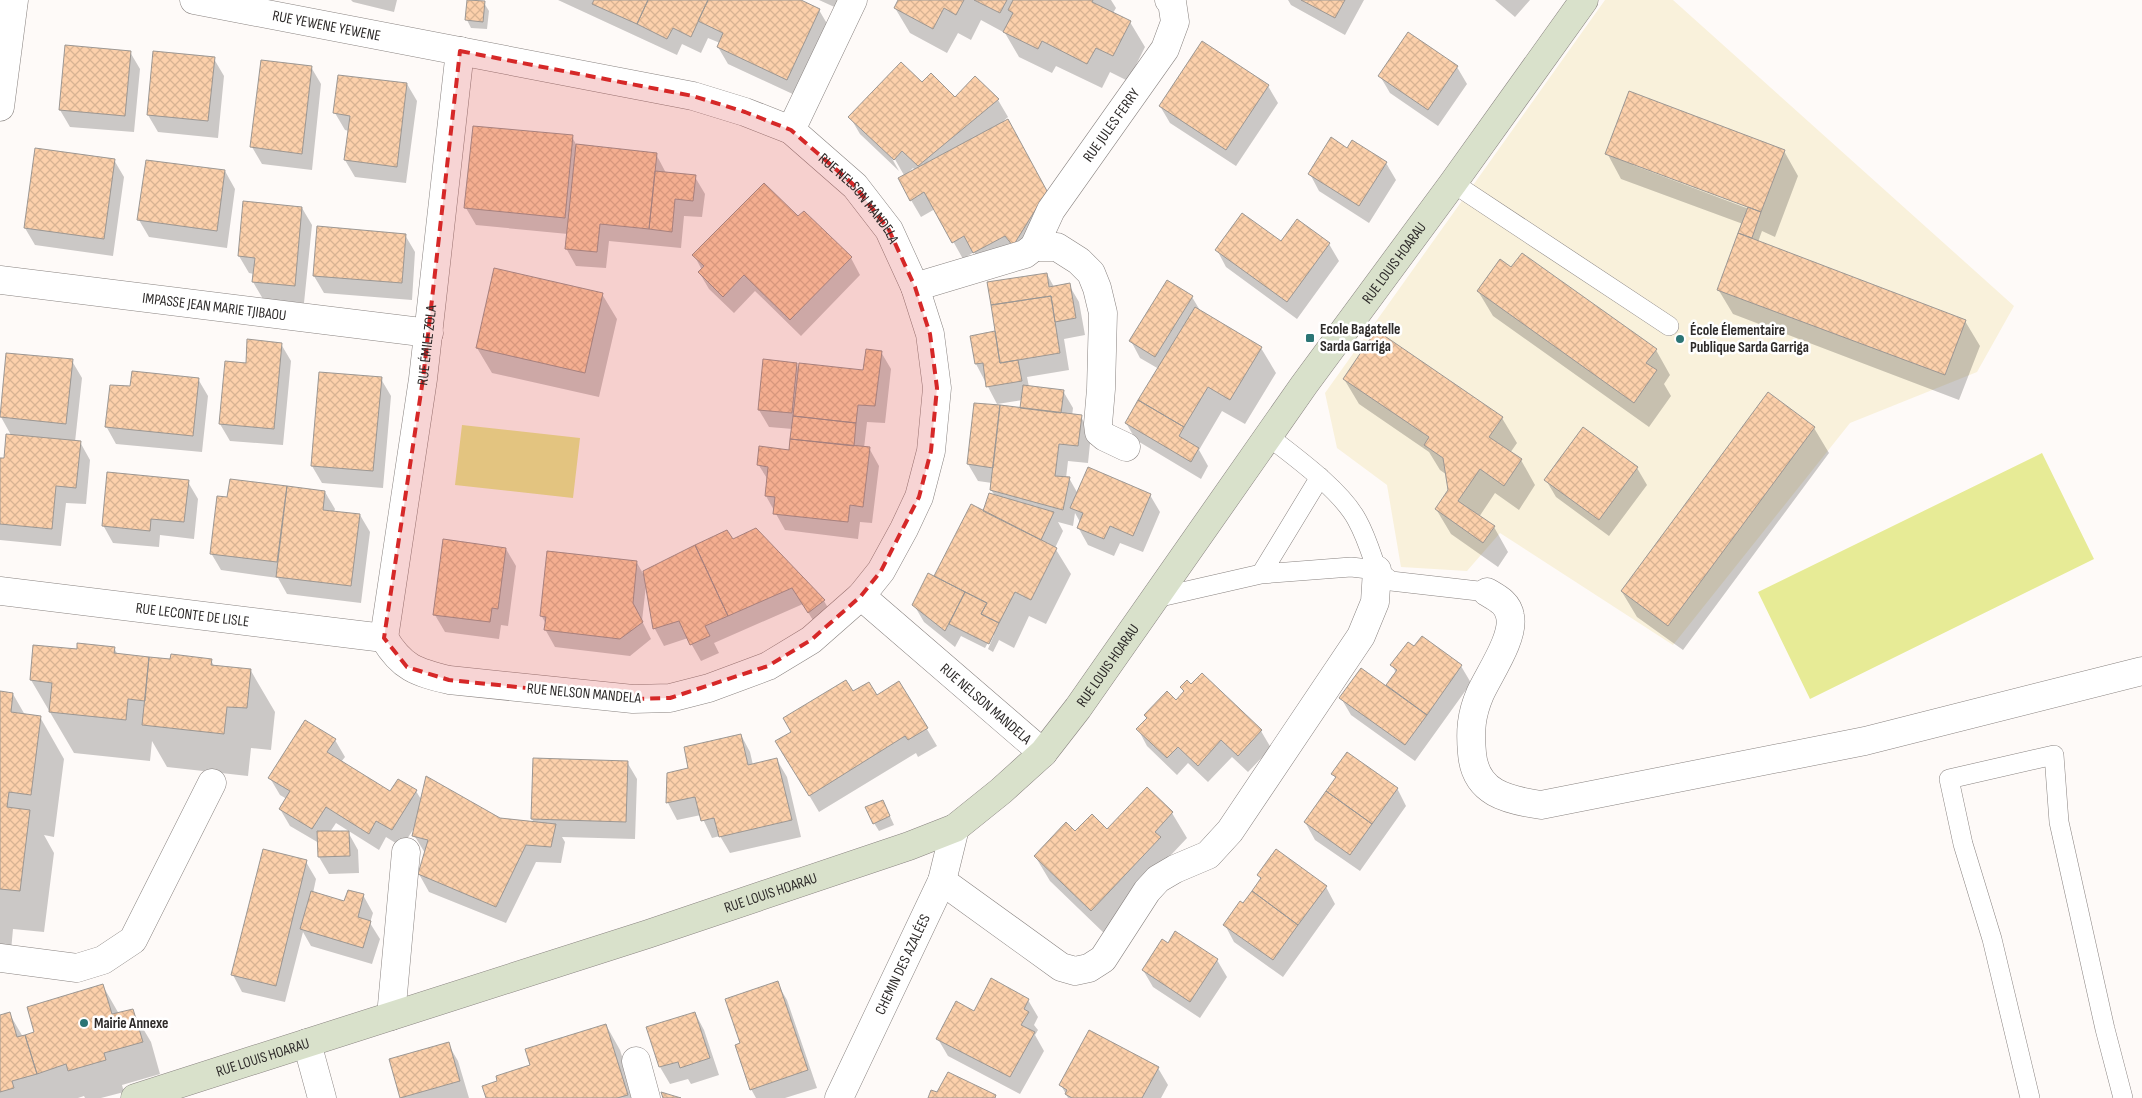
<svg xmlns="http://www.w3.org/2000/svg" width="2142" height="1098" font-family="'Sofia Sans Condensed',sans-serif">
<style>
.education{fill:#f9f1db}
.park{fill:#e7eb96}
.shadow{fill:#0003;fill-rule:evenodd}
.building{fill:url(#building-cross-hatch);stroke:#9c9793}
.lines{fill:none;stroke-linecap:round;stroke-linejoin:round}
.service-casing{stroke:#898380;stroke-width:20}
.minor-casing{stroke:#898380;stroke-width:29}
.secondary-casing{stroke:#898380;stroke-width:29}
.service{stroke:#fff;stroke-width:19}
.minor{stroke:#fff;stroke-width:28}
.secondary{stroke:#d9e1cb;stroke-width:28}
.marked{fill:#d62828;fill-opacity:0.2;stroke:#d62828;stroke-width:4;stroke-dasharray:10 6;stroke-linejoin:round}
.poi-dot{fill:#2b7575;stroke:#fff;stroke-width:2}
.labels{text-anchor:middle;stroke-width:5;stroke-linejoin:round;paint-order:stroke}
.street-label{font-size:15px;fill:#2e2b2a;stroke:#fff}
.poi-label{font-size:15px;font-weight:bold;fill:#2e2b2a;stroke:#fff;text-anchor:start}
</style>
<defs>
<pattern id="building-cross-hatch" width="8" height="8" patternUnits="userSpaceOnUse" patternTransform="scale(1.25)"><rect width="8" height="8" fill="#fcd0ab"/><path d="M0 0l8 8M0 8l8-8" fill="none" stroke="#d8b393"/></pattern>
</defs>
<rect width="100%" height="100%" fill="#fefaf8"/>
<!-- education -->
<path class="education" d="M1605,0H1673L2014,306L1977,372L1850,423L1673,645L1500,533L1467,571L1401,567L1387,485L1337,448L1325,393Z"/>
<!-- park -->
<path class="park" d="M462,425L580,438L573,498L455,485Z
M2042,453L2094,559L1810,699L1758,592Z"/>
<!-- shadow -->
<path class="shadow" d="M351,0H397L394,12L353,2Z
M558,0H798L819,10L829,27L797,96L728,64L718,47L720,43L708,38L701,53L682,44L677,55Z
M819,0H845L841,10Z
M899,0H1111L1116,8L1113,13L1130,22L1145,47L1128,81L1110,72L1102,88L1056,66L1052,73L1019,57L1005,33L981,20L971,40L958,33L947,53L910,33L895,8Z
M1288,0H1364L1345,35L1291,5Z
M1495,0H1530L1515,17Z
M484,3L489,11L487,29L471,28L467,20Z
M130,52L140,69L134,132L70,127L60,110Z
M214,59L224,76L218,138L158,132L148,115Z
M311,67L321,84L312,170L262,164L252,147Z
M1457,67L1467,84L1438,126L1390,93L1380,76Z
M975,77L998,100L1008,117L1000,124L1018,138L1056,209L1023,262L984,269L974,252L963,259L935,209L921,217L911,200L905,177L892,154L890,155L899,171L860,134L850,117L923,84L955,99ZM913,168L916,171L905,176Z
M407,84L417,101L406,183L355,177L345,160L349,131L345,130L335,113Z
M1268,86L1278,103L1236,166L1170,123L1160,106Z
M572,137L577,146L656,154L666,173L695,177L705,194L702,217L684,216L681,248L609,241L606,268L576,266L566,248L568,234L476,225L466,208Z
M1347,149L1386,163L1396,180L1369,223L1319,191L1310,174Z
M1784,151L1798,176L1775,237L1762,231L1758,242L1965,321L1980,346L1959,400L1733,314L1718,289L1743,224L1621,179L1607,153ZM1634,163L1749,206V209L1633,165Z
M114,160L124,177L113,256L35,245L25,228Z
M225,171L235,189L227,248L149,237L139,220Z
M302,208L312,225L304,303L263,299L253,282L254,274L249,273L239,256Z
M798,218L851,258L860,275L801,336L755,291L734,313L709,289L699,272L702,270L694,255Z
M405,235L415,252L412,300L324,293L314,276Z
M1281,243L1329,244L1339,261L1297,319L1226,267L1217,250Z
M1047,274L1054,287L1069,285L1079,302L1085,335L1064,339L1069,370L1027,377L1029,387L1063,391L1073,408L1072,416L1081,417L1091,434L1088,463L1068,461L1066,478H1069L1078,494L1150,495L1160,512L1143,552L1120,543L1114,556L1088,545L1078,527L1080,522L1075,513L1073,526L1058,522L1063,531L1055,548L1071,574L1046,624L1029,616L1014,648L999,640L993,652L988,649L994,635L993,633L985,648L961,636L955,647L924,622L914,605L937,580L935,576L995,496L991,490L992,483L978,481L968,464L1022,410L1023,400L997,404L976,364L972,337L996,332Z
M1478,291L1656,350L1670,375L1664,384L1671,396L1649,427L1493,316Z
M602,294L617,319L599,397L492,373L477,348Z
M1192,297L1201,312L1261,348L1276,373L1245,424L1222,411L1199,450L1208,466L1201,479L1136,440L1126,423L1159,369L1140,358L1131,341Z
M281,344L291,361L283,445L230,441L220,424L247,365Z
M881,352L891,369L885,423L867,422L864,448H869L879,466L872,523L860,522L858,539L785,530L766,496L768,480L758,464L790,451L793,429L769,427L759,410L764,360L796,364L800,370L864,372Z
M7,354L72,361L82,378L75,442H80L90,460L86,504L66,503L61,546L0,540V459H5L11,435L1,417Z
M198,379L208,396L202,452L116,444L106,426L132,388Z
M381,379L391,396L383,488L322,483L312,466Z
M1344,379L1502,418L1517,443L1510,453L1521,460L1535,485L1519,510L1495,493L1479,517L1494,527L1508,552L1498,567L1451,534L1436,509L1449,490L1447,475L1440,470L1429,452L1359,404Z
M1814,428L1829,453L1683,650L1637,617L1622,592Z
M1637,468L1647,485L1609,536L1556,497L1546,480Z
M231,480L325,492L335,509L334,512L360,515L370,532L361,603L287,594L278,578L221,570L211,553L228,498Z
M188,482L198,499L194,539L160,535L159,547L113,543L103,525Z
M756,530L824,601L834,618L819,630L803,604L714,643L719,653L701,661L688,638L664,646L655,629L646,585L642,621L651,639L630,656L555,647L545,629L546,624L541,615L637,563L645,577Z
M506,549L516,566L508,626L501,625L499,639L445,632L435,615Z
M34,646L78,651L114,648L118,655L171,661L211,660L214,666L251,671L275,712L271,750L251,748L248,776L167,767L152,741L150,761L74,753L31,680Z
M1414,648L1461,666L1471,683L1415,761L1351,715L1341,698L1386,687L1396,673L1392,665Z
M899,682L937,746L918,757L916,753L819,812L787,758L853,693L877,696Z
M1181,687L1261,731L1271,748L1248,772L1232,757L1208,782L1188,763L1177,775L1147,746L1138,729L1147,719L1145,716L1176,702L1184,693Z
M0,693L13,694L25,715L40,717L64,759L54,837L44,835L54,853L44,932L13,929L11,951L0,949Z
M741,735L750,752L753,765L777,760L787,777L801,837L730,853L720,836L712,838L701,815L677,820L668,803L690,769Z
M335,740L345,757L341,762L390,793L398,780L416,791L422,801L500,819L534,823L532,819L627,762L637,779L635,839L562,837L565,842L561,863L536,862L506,923L429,892L419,874L425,853L414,835L416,825L402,847L386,837L379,850L336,823L330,832H348L358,850L359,873L329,874L319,857V843L290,826L280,809L287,799L280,795L270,778Z
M1333,774L1397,788L1406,806L1360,871L1315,840L1305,822L1336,779Z
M1147,789L1172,813L1187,838L1170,856L1174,863L1106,935L1050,881L1035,856L1076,832L1107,830Z
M883,801L894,825L879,831L874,823Z
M306,862L316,879L313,893L345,902L363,895L373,913L370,923L380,939L372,964L311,946L303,932L285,1002L242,992L233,975Z
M1259,875L1326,887L1335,904L1283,977L1234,942L1225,925L1244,904L1261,880Z
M1176,933L1217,960L1227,977L1200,1018L1153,987L1143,970L1168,945Z
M777,983L787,1000L817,1088L785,1098H756L751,1089L742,1044Z
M103,986L119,1014L132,1010L151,1042L160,1074L122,1085L124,1092L101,1098H85L84,1096L78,1098H0V1016L9,1013L23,1037L36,1033Z
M1028,1000L1038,1017L1034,1025L1038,1030L1035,1035L1044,1051L1020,1094L948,1056L938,1039Z
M695,1013L704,1030L719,1075L691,1084L688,1079L670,1084L660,1067Z
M606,1025L620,1050L635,1098H487L531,1066Z
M448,1044L458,1061L469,1098H402L391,1060Z
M1158,1068L1168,1085L1161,1098H1068L1061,1085Z"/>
<!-- building -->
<path class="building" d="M467,0L485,1L483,22L465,20Z
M594,0H648L637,24L592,4Z
M648,0H708L691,37L673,28L667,39L637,24Z
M708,0H801L820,9L787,80L717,47L723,33L698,21Z
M898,0H964L956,15L944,8L933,29L894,8Z
M974,0H1007L1000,13Z
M1013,0H1093L1092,2L1131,21L1113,56L1096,48L1087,64L1042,41L1038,49L1003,32L1013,13L1008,10Z
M1301,0H1345L1335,18Z
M1408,32L1458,66L1428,110L1378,76Z
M1202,41L1269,85L1226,150L1159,106Z
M65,45L131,51L125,116L59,110Z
M153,51L215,57L208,121L147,115Z
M261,60L312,66L302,154L250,147Z
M901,62L922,82L931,73L955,97L975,76L999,99L918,166L902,151L894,160L848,117Z
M338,75L407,83L397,167L344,160L350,116L333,113Z
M1629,91L1785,150L1761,212L1605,154Z
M1008,119L1047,191L1013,246L1005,236L973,253L964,236L952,243L924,192L910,201L898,178Z
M473,126L573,135L565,218L464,208Z
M1331,137L1347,148L1352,140L1387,162L1359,206L1308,174Z
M576,144L657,153L649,229L600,224L597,252L565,249Z
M35,148L115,159L104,239L24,228Z
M146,160L225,170L217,231L137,220Z
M655,171L696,175L693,201L675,199L672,232L649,229Z
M764,183L798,216L804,211L852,257L790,320L744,275L723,297L698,272L704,266L692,255Z
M243,201L302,207L295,286L252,282L255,258L238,256Z
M1748,207L1761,212L1752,238L1738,233Z
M1242,213L1281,241L1297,219L1330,243L1287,302L1215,250Z
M317,226L406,234L402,283L313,276Z
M1738,233L1966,320L1945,375L1717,290Z
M1522,253L1657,349L1646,363L1657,370L1634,403L1477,291L1500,259L1511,267Z
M494,268L603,293L585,373L476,348Z
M1047,273L1049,287L1070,283L1076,318L1055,322L1051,296L991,305L987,282Z
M1167,280L1193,296L1155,357L1129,341Z
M1051,296L1060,353L1000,363L991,305Z
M1195,307L1262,347L1230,400L1208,387L1184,427L1138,400Z
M1376,330L1503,417L1489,437L1522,459L1504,486L1480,469L1458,501L1495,526L1483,543L1435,509L1448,490L1443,458L1424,445L1429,437L1343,379Z
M995,331L1000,363L1018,360L1022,381L986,387L983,363L975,364L970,336Z
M247,339L282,343L274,429L219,424L225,361L246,363Z
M866,349L882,351L875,406L858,405L856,423L793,416L799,363L863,370Z
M6,353L73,359L66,424L0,417Z
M763,359L797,363L792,413L758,410Z
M132,371L199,378L193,436L105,427L110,385L130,386Z
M319,372L382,377L373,471L311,466Z
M1023,385L1064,390L1061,413L1020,408Z
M1768,392L1815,427L1668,626L1621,591Z
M1138,400L1184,427L1179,436L1199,448L1191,462L1125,423Z
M974,403L1000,405L993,468L967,464Z
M1000,405L1082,415L1078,446L1059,444L1055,476L1070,477L1063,510L990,490Z
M793,416L856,423L854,446L790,439Z
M1583,427L1638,467L1599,520L1544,480Z
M6,434L81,441L76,488L56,486L52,529L0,524V458H4Z
M790,439L870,447L863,507L850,505L848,522L773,514L775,497L765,496L768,467L757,465L759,446L789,450Z
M1088,467L1151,494L1133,536L1110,526L1104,539L1077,528L1083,513L1070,508Z
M107,472L189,480L184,522L151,519L150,531L102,526Z
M230,479L287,486L277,562L210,554L217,496L227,497Z
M287,486L325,491L323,510L360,514L351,586L276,577Z
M989,493L1054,512L1041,540L983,511Z
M971,504L1057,548L1031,600L1015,592L999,623L981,614L987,603L934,576Z
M756,528L825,600L808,613L792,588L728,616L695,545L727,530L733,539Z
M443,539L506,548L498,609L492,608L490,622L433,615Z
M695,545L728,616L705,626L710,636L690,645L679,621L653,629L643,571Z
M547,551L637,561L633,603L643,622L620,639L544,630L546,617L540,616Z
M928,573L965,592L945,631L912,605Z
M965,592L987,603L981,614L999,623L989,644L949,624Z
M1422,636L1462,665L1427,715L1386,685L1397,670L1390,665L1408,642L1414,646Z
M77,643L115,647L114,653L149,657L145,701L128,699L126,720L49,712L52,683L30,680L33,645L77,649Z
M171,654L212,659L211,665L251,669L247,708L227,707L224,734L142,725L149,657L170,659Z
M1361,668L1427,715L1405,745L1339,698Z
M1202,673L1262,730L1238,756L1221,740L1198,766L1178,747L1167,758L1136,729L1147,718L1144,715L1167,691L1176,700L1184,691L1180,687L1187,680L1191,684Z
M846,680L853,691L869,682L877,695L899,681L928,728L908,740L905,736L809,796L775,741L791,732L783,718Z
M0,691L13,693L11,712L41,716L31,795L9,792L7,807L30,810L20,891L0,889Z
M305,720L336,739L327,752L390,791L398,779L417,790L392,830L376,821L369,834L326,807L312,829L279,809L290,791L268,778Z
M741,734L748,765L777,758L792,820L719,837L714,818L701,821L695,797L666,803L667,773L688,768L684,747Z
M1347,752L1398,788L1372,824L1326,791L1336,777L1331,774Z
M533,758L628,761L626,822L531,819Z
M426,776L500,818L556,824L551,847L526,845L496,907L418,874L428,840L412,836Z
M1147,787L1173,812L1155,832L1161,837L1091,911L1034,856L1066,822L1075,831L1092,814L1107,829Z
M1326,791L1372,824L1350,855L1304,822Z
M883,800L890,816L873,824L865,807Z
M317,831H349L350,856L318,857Z
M263,849L307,860L276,986L231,975Z
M1276,849L1327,886L1298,925L1252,891L1261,878L1257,875Z
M348,890L364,894L358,917L371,921L363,948L300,929L311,891L344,901Z
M1252,891L1298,925L1273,960L1223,925L1240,901L1243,903Z
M1175,931L1218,959L1190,1002L1142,970L1162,939L1168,943Z
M991,978L1029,999L1024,1009L1029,1012L1021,1025L1035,1032L1010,1077L936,1039L956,1001L974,1011Z
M778,981L808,1070L750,1090L735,1045L740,1043L725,999Z
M103,984L112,1014L133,1009L143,1042L104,1053L106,1060L68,1071L66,1064L37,1074L25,1035L34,1032L27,1007Z
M10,1012L17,1037L25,1035L37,1074L12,1081L14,1088L0,1092V1015Z
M695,1012L710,1058L680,1068L678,1062L659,1067L646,1027Z
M606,1024L628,1095L617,1098H486L482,1086L497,1081L496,1076L530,1065L525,1049Z
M1089,1030L1159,1067L1142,1098H1072L1065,1094L1067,1090L1059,1085Z
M449,1042L460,1081L400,1098L389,1059Z
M948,1072L996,1095L995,1098H928L931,1090L937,1092Z
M661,1092L681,1098H663Z"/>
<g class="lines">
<defs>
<path id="service" d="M1453,183L1669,326
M1268,436C1295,457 1341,490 1357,520C1366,536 1371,553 1377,570
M1261,574L1320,477
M1156,598L1261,574L1351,567L1377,570L1391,581L1487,592
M2030,1098L1992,939L1963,844L1949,779L2054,755L2059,822L2105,1029L2123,1098"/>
<g id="minor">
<path id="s1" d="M194,0L693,96L745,112L791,130L855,186L889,230L915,287L930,334L937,388L931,451L919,497L904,529L881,571L861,596L811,640L768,666L709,688L670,698L633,699L449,680C416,672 402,668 384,638"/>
<path d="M0,107L14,0"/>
<path d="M791,130L853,0"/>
<path d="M1034,247H1057L1079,261L1091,273L1097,288L1103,313L1101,389L1098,424L1099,432L1105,437L1126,447"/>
<path id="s2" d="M0,280L429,333"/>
<path id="s3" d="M915,287L1025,254L1034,247L1051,210L1165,49L1175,22L1172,2L1169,0"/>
<path id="s4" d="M0,591L384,638"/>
<path d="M1487,592C1497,598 1508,603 1510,616C1515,637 1489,674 1480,694C1471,715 1470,731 1472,753C1475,793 1507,800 1541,805L1865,741L2142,671"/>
<path id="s5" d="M861,596L1043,753"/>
<path id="s6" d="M384,638L423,379L460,51"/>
<path d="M942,881L1061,967L1075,971L1089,968L1103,959L1147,891L1158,879L1175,869L1208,855L1230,831L1361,636L1375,602L1377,570"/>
<path d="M0,958L77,968L103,960L133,940L212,783"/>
<path d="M391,1016L406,852"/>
<path d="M307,1043L322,1098"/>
<path d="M636,1061L646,1098"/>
<path id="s7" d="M839,1098L942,881L955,828"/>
</g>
<g id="secondary">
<path id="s8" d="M135,1098L648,934L909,846L955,828L1001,791L1043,753L1078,708L1304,385L1453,183L1584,0"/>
</g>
</defs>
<!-- service casing -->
<use href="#service" class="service-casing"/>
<!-- minor casing -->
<use href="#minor" class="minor-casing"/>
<!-- secondary casing -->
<use href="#secondary" class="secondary-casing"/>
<!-- service -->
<use href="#service" class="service"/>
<!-- minor -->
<use href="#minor" class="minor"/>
<!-- secondary -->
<use href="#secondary" class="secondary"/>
</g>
<!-- marked area -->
<path class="marked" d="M460,51L693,96L745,112L791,130L855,186L889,230L915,287L930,334L937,388L931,451L919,497L881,571L861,596L811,640L768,666L670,698L633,699L449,680L407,667L384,638L423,379Z"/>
<!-- markers -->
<g class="poi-dot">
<rect x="1305" y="333" width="10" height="10" rx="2.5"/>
<circle cx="1680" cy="339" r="5"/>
<circle cx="84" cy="1023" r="5"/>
</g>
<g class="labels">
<!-- street labels -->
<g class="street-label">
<text dy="5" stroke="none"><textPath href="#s1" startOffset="135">RUE YEWENE YEWENE</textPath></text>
<text dy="5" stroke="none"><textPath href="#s3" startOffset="271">RUE JULES FERRY</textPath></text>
<text dy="5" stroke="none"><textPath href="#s1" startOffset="709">RUE NELSON MANDELA</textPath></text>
<text dy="5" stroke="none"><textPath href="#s8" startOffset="1582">RUE LOUIS HOARAU</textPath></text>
<text dy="5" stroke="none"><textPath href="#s2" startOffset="216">IMPASSE JEAN MARIE TJIBAOU</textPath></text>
<text dy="5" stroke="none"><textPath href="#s6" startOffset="296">RUE ÉMILE ZOLA</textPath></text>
<text dy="5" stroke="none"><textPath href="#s4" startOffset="194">RUE LECONTE DE LISLE</textPath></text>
<text dy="5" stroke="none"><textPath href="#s8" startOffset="1088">RUE LOUIS HOARAU</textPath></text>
<text transform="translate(584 693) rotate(5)" y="5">RUE NELSON MANDELA</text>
<text dy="5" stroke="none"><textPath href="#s5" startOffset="165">RUE NELSON MANDELA</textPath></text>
<text dy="5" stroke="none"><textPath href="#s8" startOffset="668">RUE LOUIS HOARAU</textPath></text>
<text dy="5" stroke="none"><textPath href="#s7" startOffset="148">CHEMIN DES AZALÉES</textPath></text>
<text dy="5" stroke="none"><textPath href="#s8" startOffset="134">RUE LOUIS HOARAU</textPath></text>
</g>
<!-- poi labels -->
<g class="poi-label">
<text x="1320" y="334">Ecole Bagatelle<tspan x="1320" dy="17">Sarda Garriga</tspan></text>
<text x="1690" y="335">École Élementaire<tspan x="1690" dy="17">Publique Sarda Garriga</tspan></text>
<text x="94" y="1028">Mairie Annexe</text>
</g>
</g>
</svg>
